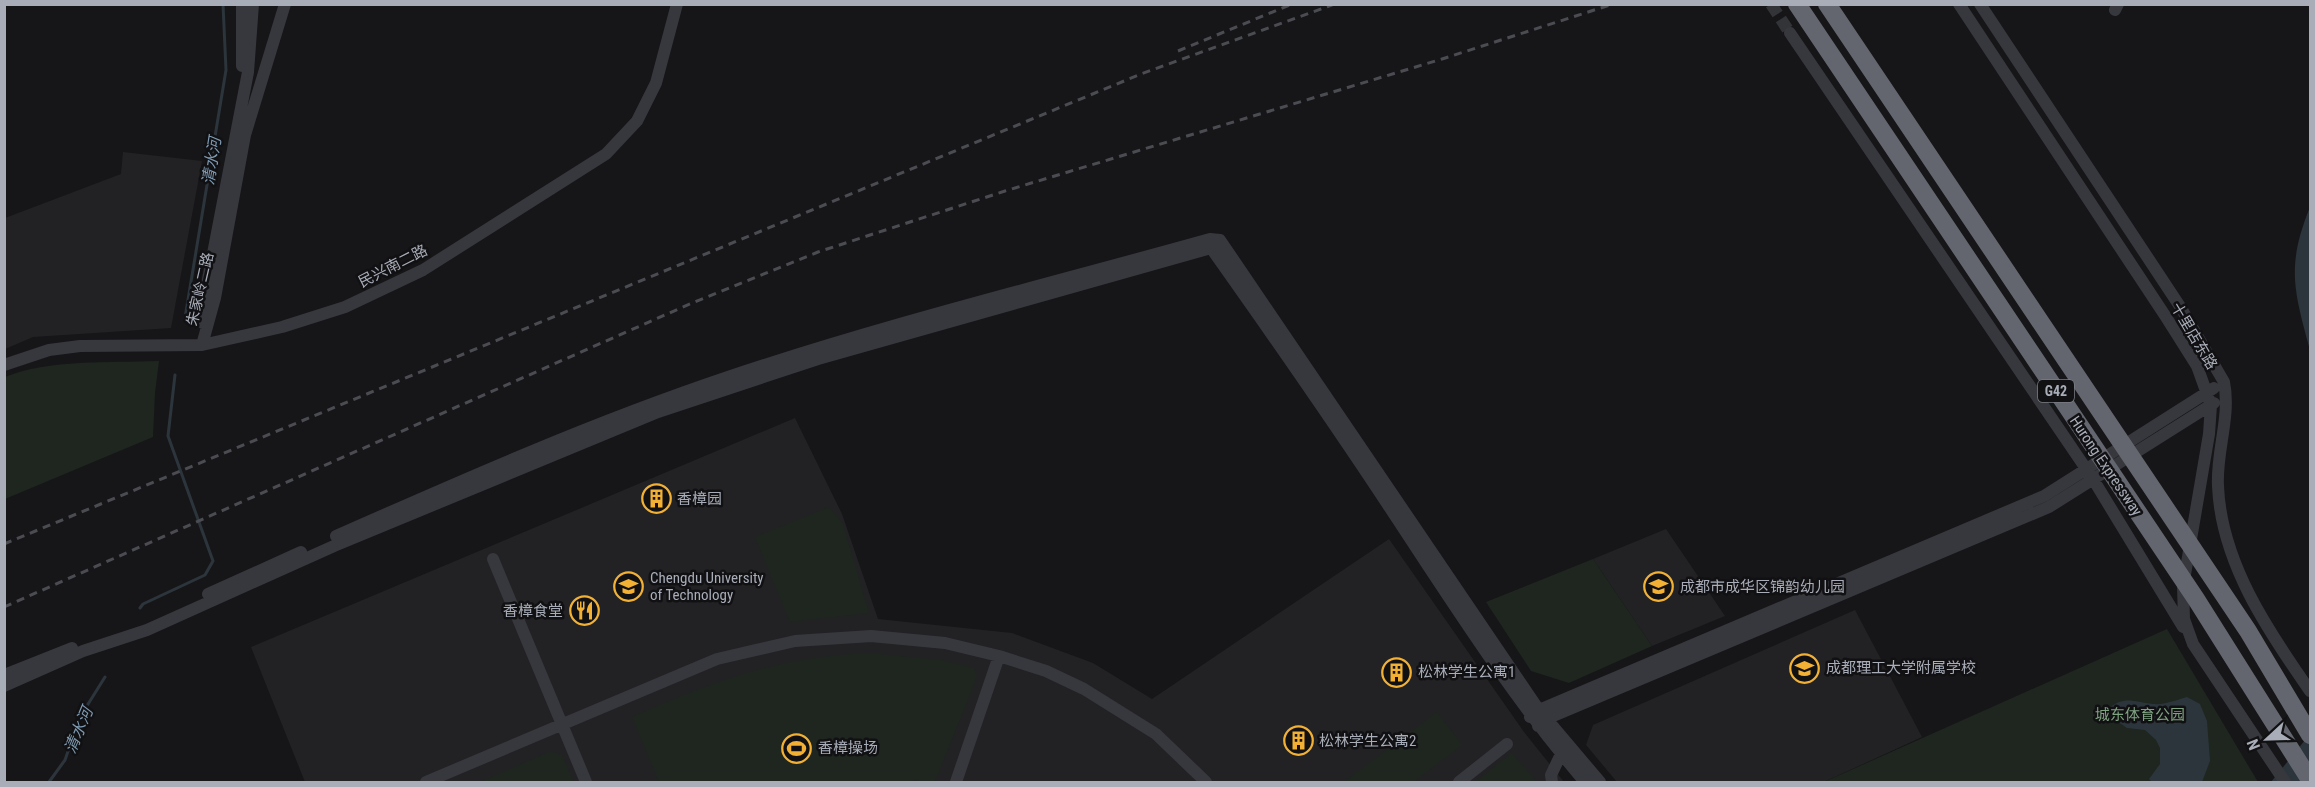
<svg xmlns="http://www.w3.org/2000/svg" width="2315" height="787" font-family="'Roboto Condensed','Noto Sans SC',sans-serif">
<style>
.built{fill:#222225}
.green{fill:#1e261f}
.water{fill:#2c353c}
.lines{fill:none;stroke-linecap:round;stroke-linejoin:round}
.stream{stroke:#2c353c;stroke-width:3}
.minor-tunnel{stroke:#333438;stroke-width:12;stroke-dasharray:12 6;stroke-linecap:butt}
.minor{stroke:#37383d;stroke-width:12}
.rail{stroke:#4a4c52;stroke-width:3;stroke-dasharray:8 6;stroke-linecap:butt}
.highway-bridge{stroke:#63666e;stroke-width:18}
.labels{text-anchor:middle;stroke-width:5;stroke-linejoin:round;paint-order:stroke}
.shield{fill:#111113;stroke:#7b7e86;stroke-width:1.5}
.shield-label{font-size:14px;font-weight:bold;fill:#a8adb8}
.street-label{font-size:15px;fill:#a8adb8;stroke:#111113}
.poi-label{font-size:15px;fill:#a8adb8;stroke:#111113;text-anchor:start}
.park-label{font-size:15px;fill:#7fa381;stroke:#111113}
.water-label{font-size:16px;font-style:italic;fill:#7f9bb3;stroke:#111113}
</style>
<rect width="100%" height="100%" fill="#161618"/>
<!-- built -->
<path class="built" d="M123,152L202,161L171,328L33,337L5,349V218L121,174Z
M795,418L842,514L878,619L1012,633L1093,663L1152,699L1389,539L1524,732L1564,782H305L251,647Z
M1666,529L1725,616L1652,646L1593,559Z
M1855,610L1922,737L1824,782H1617L1586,745L1593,725Z"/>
<!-- green -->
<path class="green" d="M159,361L155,393L153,437L5,499V377C48,359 112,363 159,361Z
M829,507L843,524L869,613L790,622L755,537Z
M1593,559L1652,646L1569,683L1531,671L1486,602Z
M2167,629L2258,782H1824Z
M869,653L941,660L974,668L977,677L935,782H919L918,779L910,782H659L632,717C714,681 778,657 869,653Z
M1437,712L1462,745L1414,782H1344Z
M551,751L562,755L574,782H480Z
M1512,753L1537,782H1475Z"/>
<!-- water -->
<path class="water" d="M2310,207V350C2294,291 2286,266 2310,207Z
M2187,697L2200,704L2207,721L2210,761L2202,782H2152L2149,779L2160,764V748L2156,740L2145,730L2127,728L2114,719L2108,709C2124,695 2134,702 2153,704C2164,705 2177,700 2187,697Z
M2310,734V782H2271Z"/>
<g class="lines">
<!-- stream -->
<path class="stream" d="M185,318L226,70L223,4
M140,608L143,604L205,575L213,561L168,436L175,375
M49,782L65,760L80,717L105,677"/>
<!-- minor-tunnel -->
<path class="minor-tunnel" d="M1771,4L1790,33"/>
<!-- minor -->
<path class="minor" d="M242,4V66
M1959,4L2166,317L2197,366L2211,405L2209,434L2183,586L2184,619L2193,644L2285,782
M1980,4L2181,308L2224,382C2231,417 2216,451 2218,486C2221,562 2268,631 2310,691
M2115,10L2118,4
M1790,33L2093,479L2183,627
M1210,240L1211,248C1272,334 1332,420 1390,508C1452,602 1512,697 1585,782
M1220,240L1539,710L1600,782
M203,323L205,295L248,72L253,4
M202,345L215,298L245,135L285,4
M4,365L49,350L80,346L202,345L282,327L345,307L423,270L606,154L637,121L656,83L677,4
M336,536C465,479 594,422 728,377C886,324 1049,284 1210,239L1220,240
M493,559L586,782
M208,594L301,552
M4,675L72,648
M4,686L83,651L147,630L334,546L658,412L818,359L1211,248L1220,240
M1530,717L1539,710L2044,496L2214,388
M1538,726L1546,719L2049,507L2214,403
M426,782L717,659L795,641L871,636L945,643L999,656L1046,671L1084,689L1156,734L1206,782
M956,782L999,656
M1459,782L1507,744
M1552,782L1551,775L1561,754"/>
<!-- rail -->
<path class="rail" d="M1178,51L1292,4
M4,544L1141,74L1335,4
M4,607L692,303L818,252L1005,191L1442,59L1613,4"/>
<!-- highway-bridge -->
<path class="highway-bridge" d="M1797,4L2196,599L2310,780
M1827,4L2248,631L2310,735"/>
</g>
<!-- icons -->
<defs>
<symbol id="building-ring" viewBox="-11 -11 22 22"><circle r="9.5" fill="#111113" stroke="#f2b134" stroke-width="1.5"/><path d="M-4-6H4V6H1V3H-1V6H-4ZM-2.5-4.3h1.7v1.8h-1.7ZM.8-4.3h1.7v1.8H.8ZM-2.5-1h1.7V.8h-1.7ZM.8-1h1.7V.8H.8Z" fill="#f2b134"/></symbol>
<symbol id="university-ring" viewBox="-11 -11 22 22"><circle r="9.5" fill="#111113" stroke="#f2b134" stroke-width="1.5"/><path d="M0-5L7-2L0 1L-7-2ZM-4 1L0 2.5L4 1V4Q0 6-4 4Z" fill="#f2b134"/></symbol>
<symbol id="school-ring" viewBox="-11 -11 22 22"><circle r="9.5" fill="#111113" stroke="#f2b134" stroke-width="1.5"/><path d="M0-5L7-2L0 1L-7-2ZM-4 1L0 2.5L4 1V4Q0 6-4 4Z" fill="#f2b134"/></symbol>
<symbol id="restaurant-ring" viewBox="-11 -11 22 22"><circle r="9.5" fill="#111113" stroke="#f2b134" stroke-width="1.5"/><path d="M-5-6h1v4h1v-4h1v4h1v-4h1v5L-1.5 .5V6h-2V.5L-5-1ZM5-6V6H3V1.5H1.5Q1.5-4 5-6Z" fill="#f2b134"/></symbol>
<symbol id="stadium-ring" viewBox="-11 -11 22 22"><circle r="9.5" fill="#111113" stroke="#f2b134" stroke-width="1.5"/><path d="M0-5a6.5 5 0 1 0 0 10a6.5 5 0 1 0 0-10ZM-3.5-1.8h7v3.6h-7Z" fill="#f2b134"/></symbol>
</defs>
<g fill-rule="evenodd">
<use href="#building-ring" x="640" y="482" width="33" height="33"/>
<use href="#university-ring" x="612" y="570" width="33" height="33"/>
<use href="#school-ring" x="1642" y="570" width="33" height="33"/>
<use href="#restaurant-ring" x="568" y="594" width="33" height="33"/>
<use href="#school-ring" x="1788" y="652" width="33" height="33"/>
<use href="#building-ring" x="1380" y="656" width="33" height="33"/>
<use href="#building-ring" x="1282" y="724" width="33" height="33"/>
<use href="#stadium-ring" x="780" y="732" width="33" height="33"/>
</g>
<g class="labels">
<!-- shield labels -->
<rect class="shield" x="2038" y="380" width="36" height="22" rx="4.5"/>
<g class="shield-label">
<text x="2056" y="396">G42</text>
</g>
<!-- street labels -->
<g class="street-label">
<text transform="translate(393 266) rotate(-27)" y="5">民兴南二路</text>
<text transform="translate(200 289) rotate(-77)" y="5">朱家岭二路</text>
<text transform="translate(2194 336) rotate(59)" y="5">十里店东路</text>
<text transform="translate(2106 466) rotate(56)" y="5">Hurong Expressway</text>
</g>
<!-- poi labels -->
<g class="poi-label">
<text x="677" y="504">香樟园</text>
<text x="650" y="583">Chengdu University<tspan x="650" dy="17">of Technology</tspan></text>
<text x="1680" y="592">成都市成华区锦韵幼儿园</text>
<text x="563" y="616" text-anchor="end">香樟食堂</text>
<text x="1826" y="673">成都理工大学附属学校</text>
<text x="1418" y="677">松林学生公寓1</text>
<text x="1319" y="746">松林学生公寓2</text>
<text x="818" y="753">香樟操场</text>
</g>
<!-- park labels -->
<g class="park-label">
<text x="2140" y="720">城东体育公园</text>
</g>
<!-- water labels -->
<g class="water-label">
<text transform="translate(211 161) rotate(-81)" y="6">清水河</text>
<text transform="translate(78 730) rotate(-67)" y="6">清水河</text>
</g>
</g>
<!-- border -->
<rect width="2315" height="787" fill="none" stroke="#a8adb8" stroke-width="12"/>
<!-- north arrow -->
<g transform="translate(2267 739) rotate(248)" stroke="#111113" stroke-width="4.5" paint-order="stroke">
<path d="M0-4.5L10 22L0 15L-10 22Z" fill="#a8adb8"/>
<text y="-9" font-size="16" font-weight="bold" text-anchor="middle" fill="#a8adb8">N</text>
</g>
</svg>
